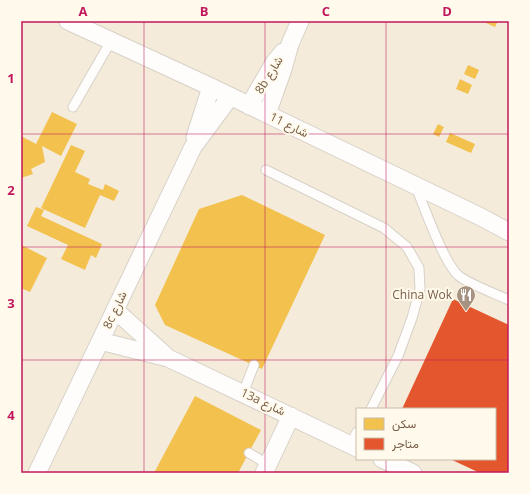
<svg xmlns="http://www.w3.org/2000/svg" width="530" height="494" font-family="'Open Sans',Vazirmatn,sans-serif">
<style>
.residential{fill:#f4ebda;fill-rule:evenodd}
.homes{fill:#f2c14e}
.shops{fill:#e4572e}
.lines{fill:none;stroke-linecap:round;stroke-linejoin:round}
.service-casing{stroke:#d7d1c8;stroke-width:11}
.minor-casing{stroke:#d7d1c8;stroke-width:19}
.service{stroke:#fefdfc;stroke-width:9}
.minor{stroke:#fefdfc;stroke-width:17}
.grid{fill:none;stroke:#c2185b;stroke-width:1;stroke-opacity:0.55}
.labels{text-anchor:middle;stroke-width:4;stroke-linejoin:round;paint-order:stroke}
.street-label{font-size:12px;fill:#785e48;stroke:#fffaec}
.poi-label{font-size:12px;fill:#785e48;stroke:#fffaec;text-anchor:end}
.neatline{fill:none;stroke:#c2185b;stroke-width:1.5}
.grid-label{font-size:13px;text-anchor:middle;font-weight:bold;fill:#c2185b}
</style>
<rect width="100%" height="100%" fill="#f8f4ea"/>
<!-- residential -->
<path class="residential" d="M21,21H509V473H21ZM357,409H495V459H357Z"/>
<!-- homes -->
<path class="homes" d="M487,21H498L495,27L486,23Z
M468,65L479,70L475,79L464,74Z
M460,79L472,85L468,94L456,89Z
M52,112L77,124L61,156L42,146L45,162L31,169L33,174L21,178V136L36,144Z
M438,124L444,127L439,137L433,134Z
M450,133L475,144L471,153L446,142Z
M71,145L85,151L75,172L90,179L88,184L103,190L105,184L119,191L114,201L100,195L85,228L41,208Z
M242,195L325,235L262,369L165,325L155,305L199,209Z
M36,207L44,210L41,216L102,244L96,258L91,255L85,270L61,259L68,245L27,226Z
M21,245L47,258L30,292L21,288Z
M195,396L261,430L238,473H154Z"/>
<!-- shops -->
<path class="shops" d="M453,299L509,325V473H480L450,459H495V409H402Z"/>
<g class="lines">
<defs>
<path id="service" d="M73,107L111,41
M266,170L384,228L407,247L419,268L420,289L412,318L398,356L371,409
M416,187C424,206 444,264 459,276C471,285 494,293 509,300
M243,393L254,365
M350,445L357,432
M249,453L269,465"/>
<path id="minor" d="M68,21L211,87L481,217L509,232
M249,106L274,63L283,52
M267,114L283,69L290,44L300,21
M195,137L211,87
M115,310L165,355
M100,341L168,358L357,448
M382,459L413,473
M37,473L193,147L230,97
M264,473L291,416"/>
</defs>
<!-- service casing -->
<use href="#service" class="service-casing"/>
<!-- minor casing -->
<use href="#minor" class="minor-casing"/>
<!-- service -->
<use href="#service" class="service"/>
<!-- minor -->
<use href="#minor" class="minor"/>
</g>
<!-- grid -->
<path class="grid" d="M144,21V473M265,21V473M386,21V409M21,134H509M21,247H509M21,360H509M386,459V473"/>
<!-- icons -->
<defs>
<symbol id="restaurant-pin" viewBox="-11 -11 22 30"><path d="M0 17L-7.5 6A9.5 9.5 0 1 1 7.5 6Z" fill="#a59281" stroke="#fffaec"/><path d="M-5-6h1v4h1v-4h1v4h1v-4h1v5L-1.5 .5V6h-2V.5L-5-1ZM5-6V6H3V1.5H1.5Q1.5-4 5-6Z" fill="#fff"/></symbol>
</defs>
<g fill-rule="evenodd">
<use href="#restaurant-pin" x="455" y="284" width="22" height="30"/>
</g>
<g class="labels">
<!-- street labels -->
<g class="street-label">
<text transform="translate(269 75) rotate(-58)" y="4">8b شارع</text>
<text transform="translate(289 125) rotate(26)" y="4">شارع 11</text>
<text transform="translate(115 310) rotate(-65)" y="4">8c شارع</text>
<text transform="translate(263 402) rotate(25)" y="4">13a شارع</text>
</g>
<!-- poi labels -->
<g class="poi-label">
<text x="452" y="299">China Wok</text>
</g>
</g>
<!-- border -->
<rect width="530" height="494" fill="none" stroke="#fffaec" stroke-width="44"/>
<!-- legend -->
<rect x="356" y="408" width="140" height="52" fill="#fffaec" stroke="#c9bcaa"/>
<rect x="364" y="418" width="20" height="12" fill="#f2c14e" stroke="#c9bcaa"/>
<text x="392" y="428" font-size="12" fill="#785e48">سكن</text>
<rect x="364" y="438" width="20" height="12" fill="#e4572e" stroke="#c9bcaa"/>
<text x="392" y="448" font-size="12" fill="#785e48">متاجر</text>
<rect x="22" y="22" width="486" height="450" class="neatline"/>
<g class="grid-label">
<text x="83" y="16">A</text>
<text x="204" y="16">B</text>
<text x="326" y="16">C</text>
<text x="447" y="16">D</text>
<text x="11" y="83">1</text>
<text x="11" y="195">2</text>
<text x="11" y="308">3</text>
<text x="11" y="420">4</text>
</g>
</svg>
